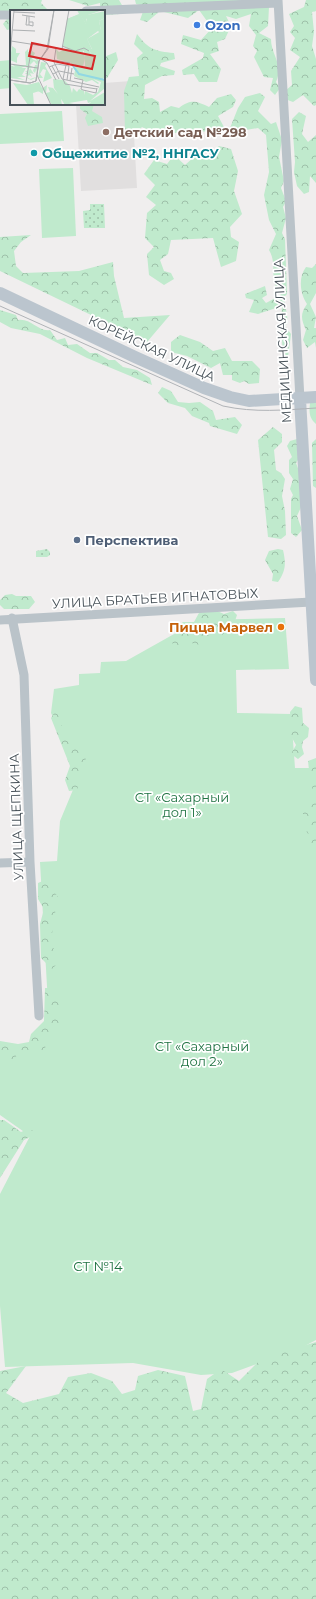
<svg xmlns="http://www.w3.org/2000/svg" width="316" height="1599" font-family="Montserrat,sans-serif">
<style>
.education{fill:#e1dfdf}
.green{fill:#c0eacd}
.forest{fill:url(#forest-crowns)}
.park{fill:url(#park-dots)}
.lines{fill:none;stroke-linecap:round;stroke-linejoin:round}
.street{stroke:#bac3c9;stroke-width:9}
.secondary{stroke:#bbc5ce;stroke-width:12}
.tram{stroke:#b0b3b7;stroke-width:1}
.shop-dot{fill:#3f7fe0;stroke:#fff;stroke-width:1.5}
.education-dot{fill:#8d6e63;stroke:#fff;stroke-width:1.5}
.culture-dot{fill:#0f9aa8;stroke:#fff;stroke-width:1.5}
.service-dot{fill:#5c6f8a;stroke:#fff;stroke-width:1.5}
.food-dot{fill:#e8710a;stroke:#fff;stroke-width:1.5}
.labels{text-anchor:middle;stroke-width:3.5;stroke-linejoin:round;paint-order:stroke}
.shop-label{font-size:13px;font-weight:bold;fill:#366cbe;stroke:#fff;text-anchor:start}
.education-label{font-size:13px;font-weight:bold;fill:#785e54;stroke:#fff;text-anchor:start}
.culture-label{font-size:13px;font-weight:bold;fill:#0d838f;stroke:#fff;text-anchor:start}
.street-label{font-size:13px;fill:#485259;stroke:#fff}
.service-label{font-size:13px;font-weight:bold;fill:#4e5e75;stroke:#fff;text-anchor:start}
.food-label{font-size:13px;font-weight:bold;fill:#c56008;stroke:#fff;text-anchor:end}
.park-label{font-size:13px;fill:#207343;stroke:#fff}
.inset-river{fill:none;stroke:#91d8e3;stroke-width:2}
.inset-road{fill:none;stroke:#adb0b2;stroke-width:1}
.view{fill:#d62828;fill-opacity:0.15;stroke:#d62828;stroke-width:2}
.inset-edge{fill:none;stroke:#485259;stroke-width:2}
</style>
<defs>
<pattern id="forest-crowns" width="20" height="18" patternUnits="userSpaceOnUse"><rect width="20" height="18" fill="#c0eacd"/><path d="M2 6a3 3 0 1 1 6 0M12 15a3 3 0 1 1 6 0" fill="none" stroke="#9ec0a9"/></pattern>
<pattern id="park-dots" width="8" height="8" patternUnits="userSpaceOnUse"><rect width="8" height="8" fill="#c0eacd"/><path d="M2 2h.1M6 6h.1" fill="none" stroke="#9ec0a9" stroke-width="1.8" stroke-linecap="round"/></pattern>
</defs>
<rect width="100%" height="100%" fill="#f0eeee"/>
<!-- education -->
<path class="education" d="M131,81L137,188L81,191L76,104H104V83Z"/>
<!-- green -->
<path class="green" d="M62,111L64,141L0,144V114Z
M73,168L76,236L42,238L39,169Z
M310,403H316V424C309,418 309,412 310,403Z
M285,618L289,669L236,670L237,713L291,714L295,768H316V1340L301,1348L232,1373L201,1375L133,1363L5,1367L0,1306V1194L30,1136L0,1115V1048L35,1044L49,1022L40,862L57,861L60,821L80,773L51,713L54,689L79,685V674L100,673L101,662L126,661L199,620Z"/>
<!-- forest -->
<path class="forest" d="M0,0H42L41,3L49,11H11L0,13Z
M69,0H119L126,12L120,14L104,15V11H100V3L88,6Z
M135,0H262L269,7L268,26L259,33L271,39C271,55 284,64 276,82L280,88L275,95L270,90L273,78L264,77L254,57L257,51L253,46L256,35L249,26L251,14L236,19L226,16L231,26L225,39L217,42L219,51L210,54L221,69L217,82H199L194,74L183,75L182,70L203,58L204,53L181,44L183,35L201,40L212,28L199,10L188,18L160,11L147,22L140,20L145,6L136,4Z
M306,0H316V11L312,12L314,32L312,46L316,59V105L314,106L303,95L293,102L285,99V91L292,85L291,71L300,57L290,50L295,38L290,32L294,26L289,14L304,7Z
M11,18V29L7,30L3,24L7,19Z
M137,34C149,50 155,51 174,53L175,59L161,63L160,66L175,71L174,75L162,76L145,85L144,99L152,98L159,102L160,112L171,106L179,108C191,99 196,101 209,107L217,98L231,94L236,100L233,107L218,116L224,127L220,134L213,131L155,134L142,127L131,138L125,133L124,91L129,77L139,76L137,58L143,53L134,44Z
M116,52L118,60L107,78L104,77V57Z
M11,60V88L0,89V61Z
M260,93L265,97L258,111L271,124L276,122L282,140L279,157L284,181L281,188L286,201L283,207L286,218L282,233L285,239L287,294L284,297L288,322L285,326L291,334L288,357H283L281,323L282,306L258,314L249,312L254,300L246,298L245,294L265,286L267,295L262,298L266,303L281,295C268,279 278,265 269,250L276,234L269,220L264,195L269,172L266,135L258,128L240,131L234,135L230,128L238,108L245,97Z
M80,104H94L92,111L102,117L103,123L88,126L85,118L87,114L80,109Z
M299,112L306,116L302,134L308,142L316,135V183L310,176L309,192L304,194L297,186L294,172L295,162L292,119Z
M219,146L231,149L238,171L234,191L242,214L230,227L231,237L239,242L236,261L221,267L213,238L171,240L168,254L160,260L164,271L171,273L174,279L164,285L149,275L147,254L154,247L145,238L147,213L156,205L146,197L155,185L144,174L154,160L167,164L174,155L185,165L194,157H206Z
M31,235L21,242L14,251L16,266L23,273L79,271L113,262L114,276L124,318L170,315L147,342L0,271V237Z
M316,264V293L310,304L316,317L314,328H316V348L315,342L307,348L303,340L306,330C301,319 300,314 307,304C300,294 298,277 306,267L312,268Z
M0,310L16,315L18,320C31,318 38,332 50,330L57,340L65,338L68,345L77,344L90,353H97L109,360H115L123,367L137,370L150,378L152,385L87,358L40,334L11,328L0,322Z
M180,335L200,342L213,351L225,348L232,361H252L260,369L259,383L249,384L244,381L240,383L232,380V375H223L220,363L211,368L187,356L171,352V342Z
M162,387L171,391L178,402L189,403L200,402L213,411L216,420L235,417L242,425L237,434L210,426L209,423L192,416L185,408L168,403L158,393Z
M273,427L282,434V442L274,450L276,470L281,473L285,479L282,496L285,511L286,535L281,539L268,537L258,440Z
M297,439L300,457L296,463L299,471L302,505L297,516L302,530L296,537L291,533V499L293,495L290,489L293,479L289,473V460L292,457L287,446L290,441Z
M316,439V488L313,486L312,443Z
M278,549L283,550C286,563 286,571 278,582L272,581L273,574L265,560L269,551Z
M12,594L16,596H31L35,602L29,609H4L0,605V600L5,595Z
M215,610L224,614L233,611L237,615L234,624L222,635L213,632L208,639L200,645L187,642L180,648L174,647L172,642L179,635L176,627L183,622H194L200,611Z
M295,706L302,708L303,723L309,728L308,737L303,741L302,747L304,754L298,759L291,754L296,745L291,736L290,712Z
M55,712L62,715V728L69,734L71,744L83,748L86,758L77,790L69,791L65,780L70,766L51,718Z
M316,758V853L310,848L309,836L303,824V806L314,798L311,781L315,775L309,770L308,761Z
M45,880L58,897L54,905C57,913 54,915 53,923C51,936 53,952 58,963L52,969L41,958L40,924L44,909L38,899V883Z
M45,988H55L61,994V1014L56,1035L47,1038L45,1049L29,1057L19,1053L12,1061L3,1060L0,1066V1041L18,1044L29,1042L31,1034L44,1021Z
M0,1120H4L21,1132L30,1128L36,1134L24,1140L0,1178Z
M316,1342V1599H0V1371L26,1366L6,1393L23,1403L59,1394L68,1377L91,1373L112,1381L122,1394L135,1390L138,1376L158,1370L185,1376L193,1411L201,1409L207,1379L221,1369L239,1381L262,1358Z"/>
<!-- park -->
<path class="park" d="M90,204H104L105,228H84L83,211L90,210Z
M47,549L50,552V555L47,557H36V551Z"/>
<g class="lines">
<!-- street -->
<path class="street" d="M278,0L300,399
M86,11L278,3
M0,15H11
M12,618L24,675L30,862L39,1016
M0,620L311,602
M0,863L30,862"/>
<!-- secondary -->
<path class="secondary" d="M0,293L135,357L204,388L230,397L249,401L316,397
M300,399L316,680"/>
<!-- tram -->
<path class="tram" d="M0,306L223,406C255,413 284,410 316,408"/>
</g>
<!-- markers -->
<circle class="shop-dot" cx="197" cy="25" r="4"/>
<circle class="education-dot" cx="106" cy="132" r="4"/>
<circle class="culture-dot" cx="34" cy="153" r="4"/>
<circle class="service-dot" cx="77" cy="540" r="4"/>
<circle class="food-dot" cx="281" cy="627" r="4"/>
<g class="labels">
<!-- shop labels -->
<g class="shop-label">
<text x="205" y="30">Ozon</text>
</g>
<!-- education labels -->
<g class="education-label">
<text x="114" y="137">Детский сад №298</text>
</g>
<!-- culture labels -->
<g class="culture-label">
<text x="42" y="158">Общежитие №2, ННГАСУ</text>
</g>
<!-- street labels -->
<g class="street-label">
<text transform="translate(282 341) rotate(-93)" y="5">МЕДИЦИНСКАЯ УЛИЦА</text>
<text transform="translate(152 348) rotate(25)" y="5">КОРЕЙСКАЯ УЛИЦА</text>
<text transform="translate(155 598) rotate(-3)" y="5">УЛИЦА БРАТЬЕВ ИГНАТОВЫХ</text>
<text transform="translate(16 817) rotate(-92)" y="5">УЛИЦА ЩЕПКИНА</text>
</g>
<!-- service labels -->
<g class="service-label">
<text x="85" y="545">Перспектива</text>
</g>
<!-- food labels -->
<g class="food-label">
<text x="273" y="632">Пицца Марвел</text>
</g>
<!-- park labels -->
<g class="park-label">
<text x="182" y="802">СТ «Сахарный<tspan x="182" dy="15">дол 1»</tspan></text>
<text x="202" y="1051">СТ «Сахарный<tspan x="202" dy="15">дол 2»</tspan></text>
<text x="98" y="1271">СТ №14</text>
</g>
</g>
<!-- overview -->
<g transform="translate(10 10)">
<rect width="95" height="95" fill="#f0eeee"/>
<path d="M74,0H93L78,5L79,8L76,9L79,19L69,3ZM95,8V49H94L89,42L82,45L79,40L82,39L77,29L91,21L89,11ZM57,38L72,39L75,48L73,57L69,58L64,54L62,56L61,53L47,49L46,39L49,42ZM29,72L33,80L23,83L24,95H18L3,73L17,75Z" fill="#c0eacd"/>
<path d="M67,0H74L70,4L76,14L77,5L95,1V8L89,11L92,25L88,21L77,29L82,40H79L82,45L90,40L95,50V67L91,70L95,69V78L80,91L95,82V95H78L81,92L78,93L77,90L59,93L68,95H55L51,89L52,95H42L33,80V84L28,81L37,75L36,83L40,82L38,77L43,78L48,84L44,78L43,69L54,70L60,76L62,83L63,78L67,82L69,79L74,81V85L75,81L83,85L88,82L91,72L83,69L89,73L88,74L82,70L76,72L64,66L65,60L62,56L66,59L64,54L69,58L75,56L74,41L57,40V9L69,4ZM2,36L6,39V43H10L7,48V55H16L15,42L18,39V42L21,41L18,44L21,43L20,47L22,41L25,43L22,49L27,51L25,48H29L26,63V60L25,63L23,61L25,55H27L24,51L20,55V52L19,55L23,57L19,58L18,64L20,58L24,64L20,63L22,67L19,65L17,67L20,69L26,67L25,71V68L21,70L17,68V64H15L17,62H15L18,60L16,56L11,58H16L12,65L16,67H7L15,70L0,68V55L5,57L3,55H7V53L0,50ZM31,52L37,53L35,56L42,68L33,72L36,60L33,59L30,64L33,68H28Z" fill="#c0eacd"/>
<path d="M70,4L82,25L77,29L82,40L66,41L53,36L57,9Z" fill="#c0eacd"/>
<path class="inset-river" d="M63,56L69,64L95,70"/>
<path class="inset-road" d="M4,2L25,3M12,5L25,7M17,6L16,15H19V6M19,15L23,16V12H19M3,20L25,21M1,31L52,39L59,0M52,36L65,41L74,38L79,41M46,38L44,52L52,69L89,77M0,46L4,0M20,47L31,49L37,53L46,70M44,50L60,53M0,54L28,58M56,55L53,69L55,74L87,79M42,56L49,69M39,57L47,54L59,56L57,70M43,64L49,61L64,64M27,65L41,95M64,68L73,70L71,79L73,80L86,83L87,78M0,70L20,73L26,71L29,51L37,39L44,0M0,70L20,73L26,71L29,51L38,39L44,0M60,71L62,58M16,72L22,35"/>
<path class="view" d="M22,33L85,46L82,59L19,46Z"/>
<rect width="95" height="95" class="inset-edge"/>
</g>
</svg>
